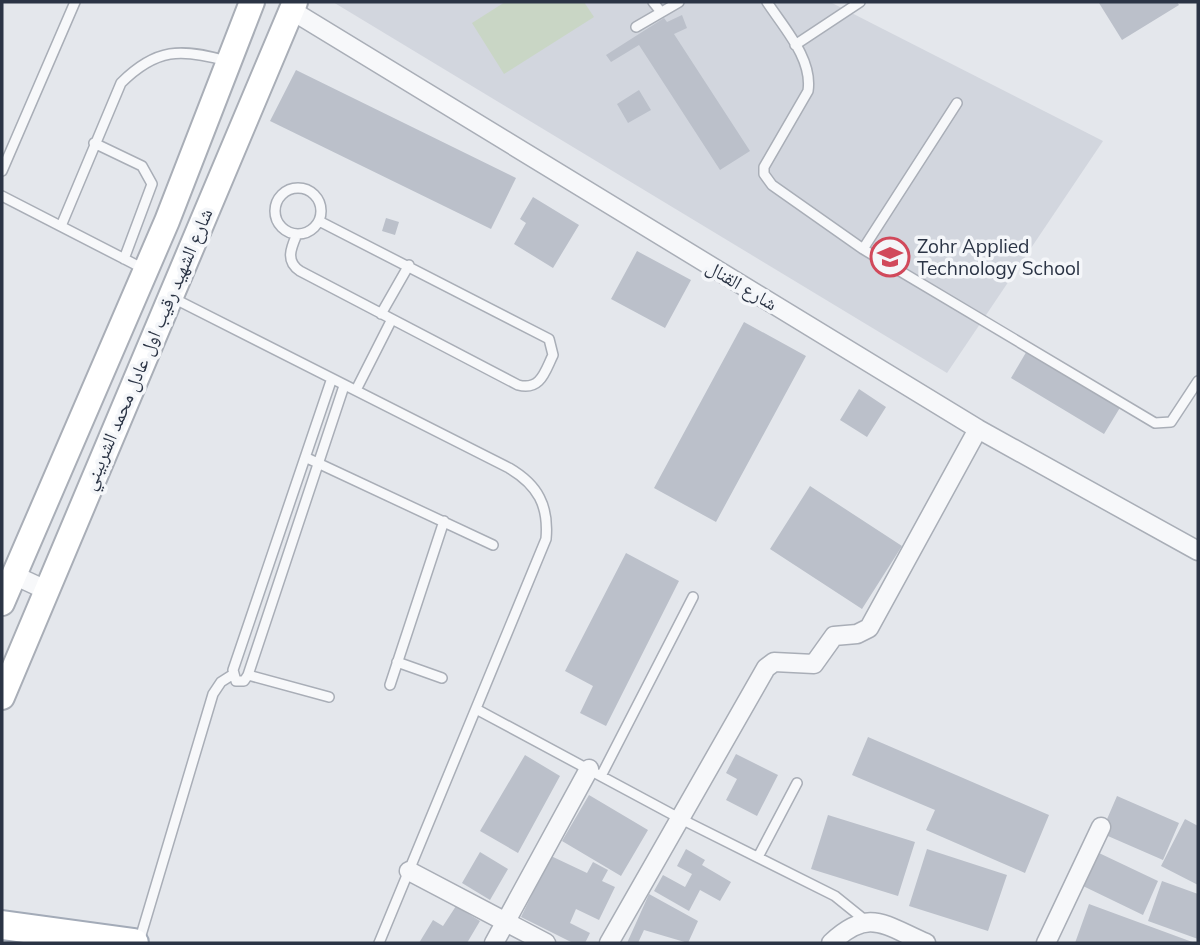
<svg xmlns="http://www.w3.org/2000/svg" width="1200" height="945" font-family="Mulish,'Noto Naskh Arabic',sans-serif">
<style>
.built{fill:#d2d6de}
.green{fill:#c9d6c5}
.building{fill:#bbc0ca}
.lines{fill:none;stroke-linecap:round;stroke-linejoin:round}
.lane-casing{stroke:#a9aeb7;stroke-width:12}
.street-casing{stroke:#a9aeb7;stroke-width:21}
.secondary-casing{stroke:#a9aeb7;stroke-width:28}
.primary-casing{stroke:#a3abb8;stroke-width:32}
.lane{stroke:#f7f8fa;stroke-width:9}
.street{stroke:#f7f8fa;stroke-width:18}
.secondary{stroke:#fff;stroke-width:24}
.primary{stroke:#fff;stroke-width:28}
.labels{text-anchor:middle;stroke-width:7;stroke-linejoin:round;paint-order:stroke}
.poi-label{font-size:19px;fill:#2b3445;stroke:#f4f6f9;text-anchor:start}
.street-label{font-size:19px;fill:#2b3445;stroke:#f4f6f9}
</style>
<rect width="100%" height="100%" fill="#e4e7ec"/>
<!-- built -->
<path class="built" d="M333,2H830L1103,141L947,373Z"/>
<!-- green -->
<path class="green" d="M505,2H584L594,17L504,74L472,23Z"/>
<!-- building -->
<path class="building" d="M1101,2H1177L1179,5L1122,40L1099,3Z
M682,15L687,28L674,34L750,151L720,170L639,45L611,62L606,55L664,18L667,22Z
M296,70L516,178L491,229L270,121Z
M639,90L651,110L628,123L617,104Z
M533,197L579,225L553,268L514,244L526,223L520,219Z
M386,218L399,222L395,235L382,231Z
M637,251L691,280L665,328L611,299Z
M744,322L806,356L716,522L654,488Z
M1028,349L1121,406L1104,434L1011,378Z
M859,389L886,407L867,437L840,420Z
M810,486L902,546L862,609L770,549Z
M626,553L679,581L606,726L580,713L593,686L565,671Z
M868,737L1049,815L1025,873L926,830L935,810L852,775Z
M736,754L778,775L757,816L726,800L737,779L726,773Z
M525,755L560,776L518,853L480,831Z
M589,795L648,830L621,876L562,841Z
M1117,796L1179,823L1163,860L1101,833Z
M828,815L915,842L898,896L811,869Z
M1185,819L1198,826V885L1161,866Z
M686,849L705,860L702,865L731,882L720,901L700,890L689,911L654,891L663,875L685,887L692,874L677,866Z
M927,849L1007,875L988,931L909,906Z
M480,852L508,869L490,900L462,883Z
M1099,853L1158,881L1143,915L1083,886Z
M551,856L587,873L593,862L608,870L602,881L615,887L599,920L576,909L570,923L590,933L585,943H573L521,917Z
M1162,881L1198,894V939L1148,921Z
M649,894L698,921L688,943L644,930L638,943H627Z
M1089,904L1195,943H1075Z
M456,906L480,921L467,943H419L433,920L443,926Z"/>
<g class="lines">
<defs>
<path id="lane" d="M653,2L661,12
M767,2C784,28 813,59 808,91L764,167V174L772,185L863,249L1155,423L1171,422L1198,381
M636,27L679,2
M795,45L860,2
M94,143L142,166L152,184L124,259
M2,171L75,2
M275 211a23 23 0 1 1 46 0a23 23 0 1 1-46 0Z
M2,196L144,269
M61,226L121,83C156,48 181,48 227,61
M297,234C291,248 285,261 300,271L518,385C541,391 545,371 553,355L549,339L319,221
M863,249L957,103
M173,298L509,468C538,485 549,506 546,539L379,943
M381,314L409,265
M331,381L233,670L236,681H244L248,675L344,386
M356,390L392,319
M307,458L493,545
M397,662L442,678
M248,675L329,697
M390,685L444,521
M476,709L679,818L835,896L866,921
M601,776L693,597
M758,857L797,783
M139,942L213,694L221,682L232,675"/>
<path id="street" d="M291,10L978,429L1198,551
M5,581L18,577L46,590
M409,871L546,943
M494,943L589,769
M609,943L766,668L774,662L814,664L834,636L857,634L869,628L978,429
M831,943C869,907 884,925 926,943
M1046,943L1101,827"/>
<path id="secondary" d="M2,603L167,221L252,2
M2,697L295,2"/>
<path id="primary" d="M2,925L134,943"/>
</defs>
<!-- lane casing -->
<use href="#lane" class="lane-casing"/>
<!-- street casing -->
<use href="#street" class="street-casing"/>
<!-- secondary casing -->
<use href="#secondary" class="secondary-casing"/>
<!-- primary casing -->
<use href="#primary" class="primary-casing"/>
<!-- lane -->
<use href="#lane" class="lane"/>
<!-- street -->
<use href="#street" class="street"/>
<!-- secondary -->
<use href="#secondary" class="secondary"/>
<!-- primary -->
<use href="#primary" class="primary"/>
</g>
<!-- icons -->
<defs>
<symbol id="school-ring" viewBox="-11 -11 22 22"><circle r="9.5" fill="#f4f6f9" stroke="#d1495b" stroke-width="1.5"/><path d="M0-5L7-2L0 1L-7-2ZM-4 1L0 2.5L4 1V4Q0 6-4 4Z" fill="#d1495b"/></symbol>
</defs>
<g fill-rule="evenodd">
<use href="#school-ring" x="868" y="235" width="44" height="44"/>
</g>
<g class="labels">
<!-- poi labels -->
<g class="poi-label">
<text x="917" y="253">Zohr Applied<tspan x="917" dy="22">Technology School</tspan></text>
</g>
<!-- street labels -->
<g class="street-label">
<text transform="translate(742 285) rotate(31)" y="7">شارع القنال</text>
<text transform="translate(147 349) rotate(-67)" y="7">شارع الشهيد رقيب اول عادل محمد الشربيني</text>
</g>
</g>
<!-- border -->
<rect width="1200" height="945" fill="none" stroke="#2b3445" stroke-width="7"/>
</svg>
